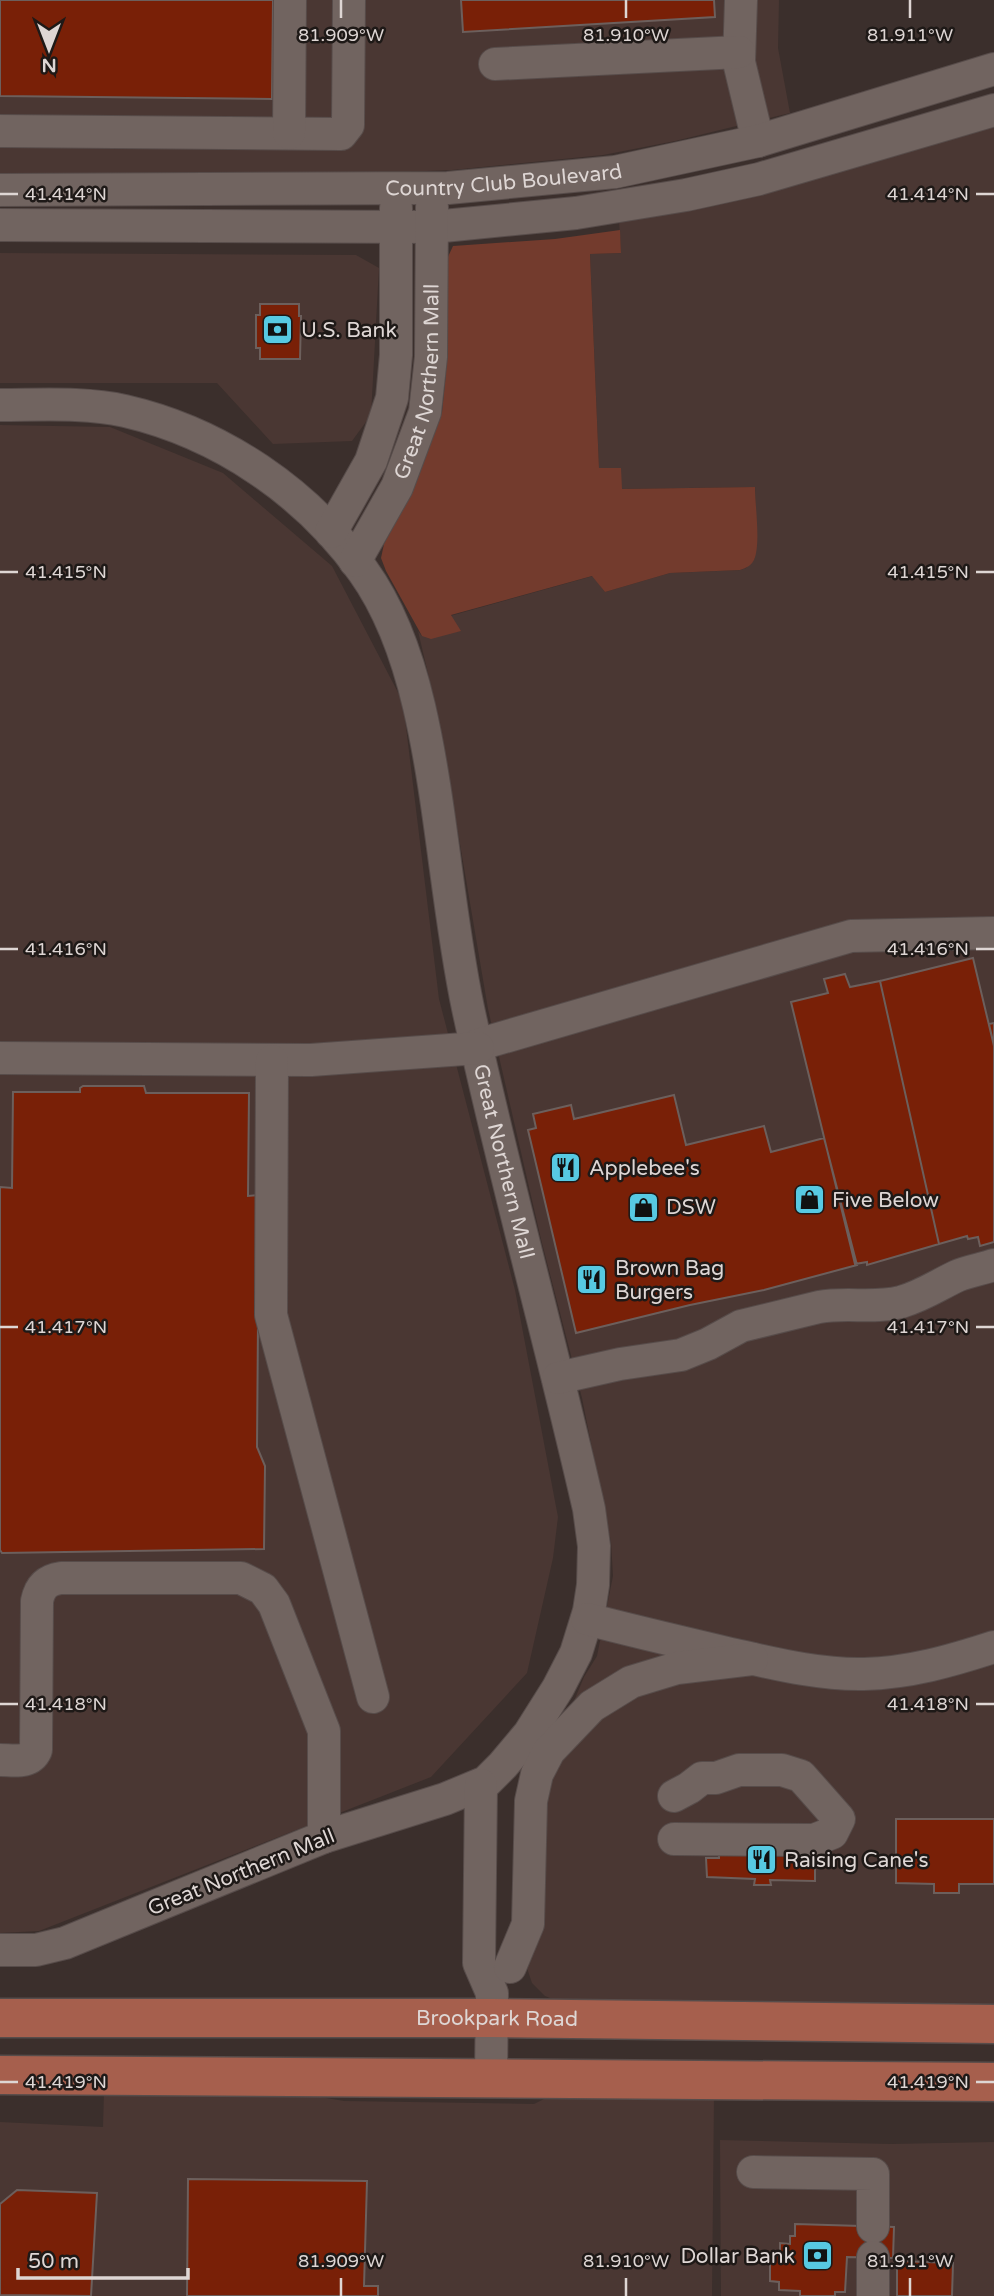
<svg xmlns="http://www.w3.org/2000/svg" width="994" height="2296" font-family="'Varela Round',sans-serif">
<style>
.built{fill:#4a3733}
.green{fill:#733b2d}
.building{fill:#792007;stroke:#6c5f5c;stroke-width:2}
.lines{fill:none;stroke-linecap:round;stroke-linejoin:round}
.minor-casing{stroke:#574c4a;stroke-width:34}
.major-casing{stroke:#574c4a;stroke-width:41}
.minor{stroke:#716460;stroke-width:32}
.major{stroke:#a65f4d;stroke-width:38}
.ticks{fill:none;stroke:#ded6d4;stroke-width:2.5}
.labels{text-anchor:middle;stroke-width:5;stroke-linejoin:round;paint-order:stroke}
.street-label{font-size:21px;fill:#ded6d4;stroke:#1e1917}
.poi-label{font-size:21px;fill:#ded6d4;stroke:#1e1917;text-anchor:start}
.ticks-label{font-size:18px;text-anchor:middle;fill:#ded6d4;stroke:#1e1917;stroke-width:5;stroke-linejoin:round;paint-order:stroke}
</style>
<rect width="100%" height="100%" fill="#3b2f2c"/>
<!-- built -->
<path class="built" d="M0,0H779L778,48L790,113L675,141L603,155L452,170L377,173H0Z
M994,121V2017L560,2002L545,1996L532,1983L527,1968L535,1811L574,1701L584,1677L597,1656L613,1576L611,1542L582,1398L541,1239L488,1009L439,720L418,631L422,636L460,631L450,616L593,576L605,592L670,573L740,570L746,568L754,560L756,545L755,487L622,489L599,468L590,254L621,253L619,220Z
M0,253L356,255L379,268L371,415L352,441L273,444L217,383H0Z
M0,425L110,427L223,473L332,566L403,702L439,999L515,1290L558,1517L553,1558L527,1673L431,1777L39,1931L0,1933Z
M104,2092H291L344,2101L534,2104L548,2097L714,2096L712,2296H0V2122L103,2127Z
M720,2140L891,2144L994,2142V2296H721Z"/>
<!-- green -->
<path class="green" d="M620,230L621,253L590,254L599,468H621L622,489L755,487C755,506 761,544 754,560C751,566 746,568 740,570L670,573L605,592L592,576L451,615L461,631L431,639L422,636L386,571L381,558L384,544L416,483L442,412L446,373L447,259L453,246L555,239Z"/>
<!-- building -->
<path class="building" d="M0,0H273L272,99L0,96Z
M461,0H714L715,17L463,32Z
M260,304H299V316H301L300,359H260V348H256V315H260Z
M973,958L994,1046V1242L980,1246L978,1237L968,1239L967,1236L939,1244L880,981Z
M845,974L850,987L880,981L939,1244L867,1265V1262L855,1264L791,1002L828,993L824,979Z
M994,1023V1046L989,1024Z
M83,1086H144L146,1093H249L248,1196L259,1195L257,1447L265,1466L264,1549L2,1553L0,1550V1187L12,1188L13,1092H80V1088Z
M674,1095L686,1145L764,1126L771,1152L824,1138L857,1265L764,1290L690,1305L576,1333L528,1130L536,1128L533,1114L571,1105L574,1119Z
M896,1819H994V1884H959V1893H934V1884L896,1883Z
M719,1842L827,1844L828,1855H815V1881L770,1880L771,1885H754L755,1879L707,1877L706,1858H719Z
M188,2179L367,2181L364,2286H378V2296H187Z
M17,2190L97,2193L91,2296L0,2295V2204Z
M795,2224L894,2227L893,2258L847,2257L845,2292H835V2296H800V2291L779,2290V2282L770,2281V2252H780V2243L790,2244V2236H795Z
M897,2261L953,2263L952,2296H897Z"/>
<g class="lines">
<defs>
<g id="minor">
<path d="M741,0L739,62L758,141"/>
<path d="M495,64L739,52"/>
<path d="M0,131L341,134L348,125L349,0"/>
<path d="M289,133L290,0"/>
<path id="s1" d="M0,190L448,188L615,172L758,141L994,69"/>
<path d="M0,225L433,227L576,213L686,195L759,179L994,110"/>
<path id="s2" d="M0,405C41,405 85,402 125,411C220,433 307,492 363,571C391,610 408,659 419,706C442,805 447,908 468,1008C504,1176 551,1342 589,1509L594,1546L593,1585L589,1611L576,1653L558,1688L529,1734L503,1765L486,1782L445,1799L324,1837L65,1943L36,1950H0"/>
<path d="M331,532L371,461L392,398L396,355V208"/>
<path id="s3" d="M355,561L397,487L425,412L431,357L432,207"/>
<path d="M477,1045L851,936L994,933"/>
<path d="M0,1058L311,1060L478,1048"/>
<path d="M272,1061L271,1315L373,1697"/>
<path d="M558,1378L620,1364L681,1355L708,1344L741,1326L819,1307C847,1302 874,1309 901,1302C922,1296 938,1285 957,1276C968,1271 982,1269 994,1265"/>
<path d="M587,1619C633,1631 680,1642 727,1653C772,1663 818,1675 864,1674C909,1673 951,1661 994,1647"/>
<path d="M0,1760C14,1760 30,1764 36,1750L37,1601C40,1586 47,1580 61,1578H241L263,1589L274,1604L324,1731V1837"/>
<path d="M481,1785L479,1963L492,1993L491,2078"/>
<path d="M674,1796L689,1788L702,1778H716L739,1770H782L801,1776L839,1819L832,1833L814,1840L674,1839"/>
<path d="M510,1967L528,1924L531,1801L537,1774L549,1751L592,1706L631,1682L677,1668L752,1659"/>
<path d="M753,2172L873,2174V2227"/>
<path d="M873,2257V2296"/>
</g>
<g id="major">
<path id="s4" d="M0,2018H492L994,2024"/>
<path d="M0,2075L994,2082"/>
</g>
</defs>
<!-- minor casing -->
<use href="#minor" class="minor-casing"/>
<!-- major casing -->
<use href="#major" class="major-casing"/>
<!-- minor -->
<use href="#minor" class="minor"/>
<!-- major -->
<use href="#major" class="major"/>
</g>
<!-- ticks -->
<path class="ticks" d="M341,0V18M626,0V18M910,0V18M0,194H18M976,194H994M0,572H18M976,572H994M0,949H18M976,949H994M0,1327H18M976,1327H994M0,1704H18M976,1704H994M0,2082H18M976,2082H994M341,2278V2296M626,2278V2296M910,2278V2296"/>
<!-- icons -->
<defs>
<symbol id="bank-square" viewBox="-11 -11 22 22"><rect x="-9" y="-9" width="18" height="18" rx="4" fill="#57c9e2" stroke="#1e1917"/><path d="M-6-4H6V4H-6ZM0-2.3a2.3 2.3 0 1 0 0 4.6a2.3 2.3 0 1 0 0-4.6Z" fill="#111"/></symbol>
<symbol id="restaurant-square" viewBox="-11 -11 22 22"><rect x="-9" y="-9" width="18" height="18" rx="4" fill="#57c9e2" stroke="#1e1917"/><path d="M-5-6h1v4h1v-4h1v4h1v-4h1v5L-1.5 .5V6h-2V.5L-5-1ZM5-6V6H3V1.5H1.5Q1.5-4 5-6Z" fill="#111"/></symbol>
<symbol id="shop-square" viewBox="-11 -11 22 22"><rect x="-9" y="-9" width="18" height="18" rx="4" fill="#57c9e2" stroke="#1e1917"/><path d="M-5-2.5h2.3a2.7 3.5 0 0 1 5.4 0H5L5.5 6h-11ZM-1.5-2.5h3a1.5 2.3 0 0 0-3 0Z" fill="#111"/></symbol>
</defs>
<g fill-rule="evenodd">
<use href="#bank-square" x="260" y="312" width="35" height="35"/>
<use href="#restaurant-square" x="548" y="1150" width="35" height="35"/>
<use href="#shop-square" x="792" y="1182" width="35" height="35"/>
<use href="#shop-square" x="626" y="1190" width="35" height="35"/>
<use href="#restaurant-square" x="574" y="1262" width="35" height="35"/>
<use href="#restaurant-square" x="744" y="1842" width="35" height="35"/>
<use href="#bank-square" x="800" y="2238" width="35" height="35"/>
</g>
<g class="labels">
<!-- street labels -->
<g class="street-label">
<text dy="7" stroke="none"><textPath href="#s1" startOffset="504">Country Club Boulevard</textPath></text>
<text dy="7" stroke="none"><textPath href="#s3" startOffset="194">Great Northern Mall</textPath></text>
<text dy="7" stroke="none"><textPath href="#s2" startOffset="1029">Great Northern Mall</textPath></text>
<text transform="translate(241 1872) rotate(-22)" y="7">Great Northern Mall</text>
<text dy="7" stroke="none"><textPath href="#s4" startOffset="497">Brookpark Road</textPath></text>
</g>
<!-- poi labels -->
<g class="poi-label">
<text x="301" y="337">U.S. Bank</text>
<text x="589" y="1175">Applebee's</text>
<text x="832" y="1207">Five Below</text>
<text x="666" y="1214">DSW</text>
<text x="615" y="1275">Brown Bag<tspan x="615" dy="24">Burgers</tspan></text>
<text x="784" y="1867">Raising Cane's</text>
<text x="795" y="2263" text-anchor="end">Dollar Bank</text>
</g>
</g>
<g class="ticks-label">
<text x="341" y="41">81.909°W</text>
<text x="626" y="41">81.910°W</text>
<text x="910" y="41">81.911°W</text>
<text x="928" y="200">41.414°N</text>
<text x="66" y="200">41.414°N</text>
<text x="928" y="578">41.415°N</text>
<text x="66" y="578">41.415°N</text>
<text x="66" y="955">41.416°N</text>
<text x="928" y="955">41.416°N</text>
<text x="66" y="1333">41.417°N</text>
<text x="928" y="1333">41.417°N</text>
<text x="66" y="1710">41.418°N</text>
<text x="928" y="1710">41.418°N</text>
<text x="928" y="2088">41.419°N</text>
<text x="66" y="2088">41.419°N</text>
<text x="341" y="2267">81.909°W</text>
<text x="626" y="2267">81.910°W</text>
<text x="910" y="2267">81.911°W</text>
</g>
<!-- north arrow -->
<g transform="translate(49 49) rotate(180)" stroke="#1e1917" stroke-width="5" paint-order="stroke">
<path d="M0-5L12 26L0 18L-12 26Z" fill="#ded6d4"/>
<text y="-10" font-size="19" font-weight="bold" text-anchor="middle" fill="#ded6d4">N</text>
</g>
<!-- scale -->
<path d="M18 2268v10h170v-10" fill="none" stroke="#ded6d4" stroke-width="3.5"/>
<text x="28" y="2268" font-size="21" fill="#ded6d4" stroke="#1e1917" stroke-width="5" paint-order="stroke">50 m</text>
</svg>
